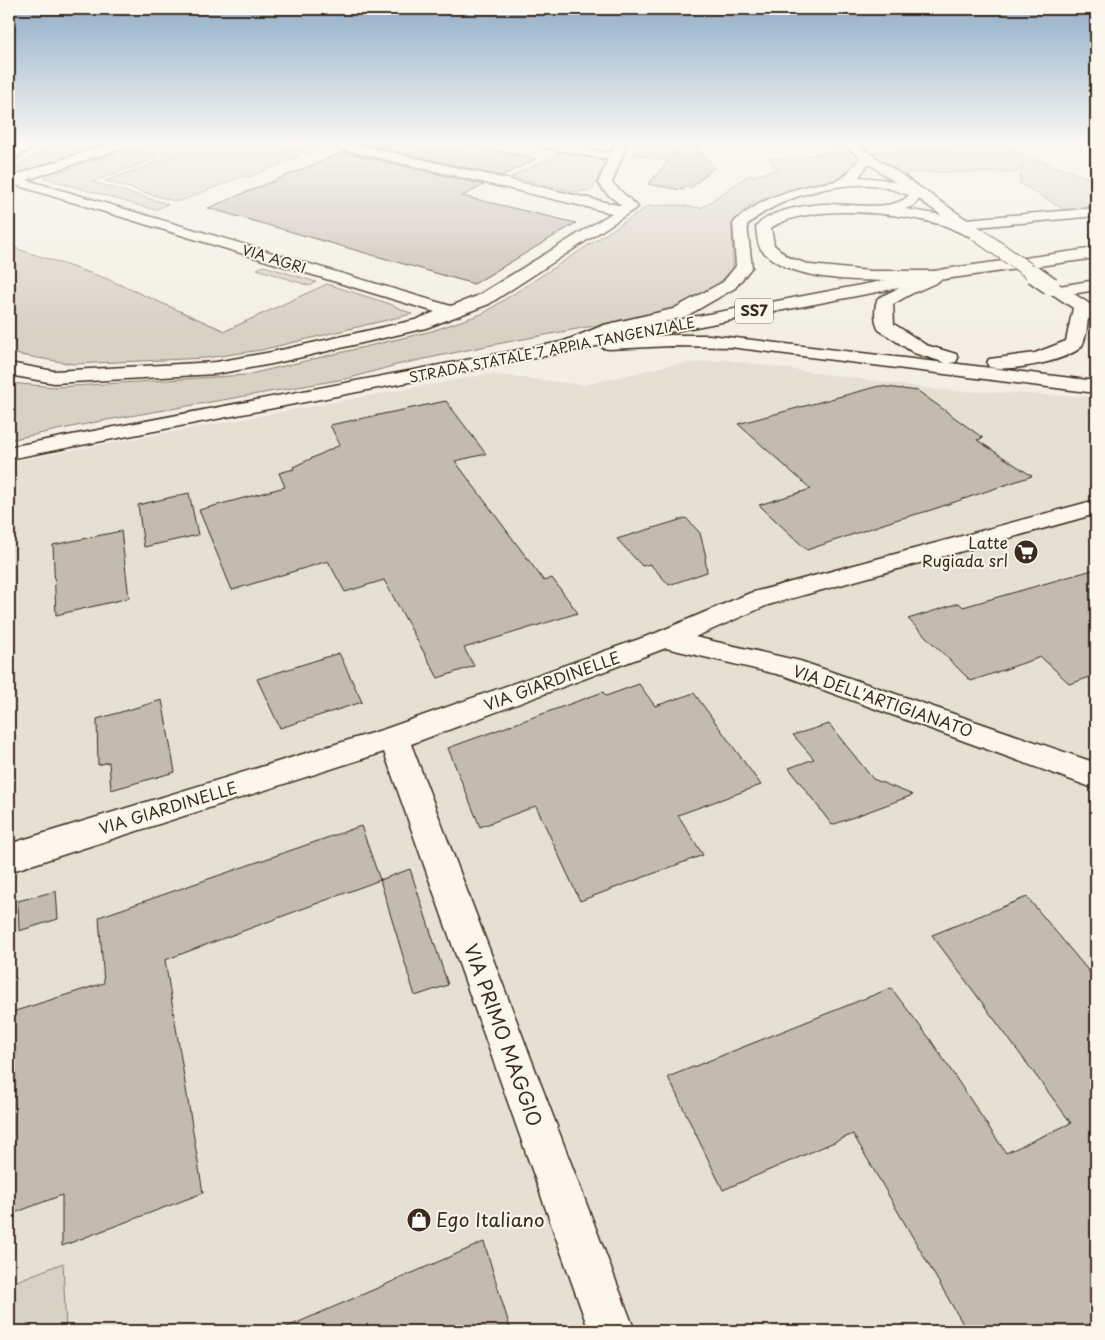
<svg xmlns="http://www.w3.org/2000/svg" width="1105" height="1340" font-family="'Playpen Sans',sans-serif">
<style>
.built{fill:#e5dfd4}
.green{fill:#d8d1c6;stroke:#8a7e72}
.building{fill:#c3bbb0;stroke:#3b2a1e}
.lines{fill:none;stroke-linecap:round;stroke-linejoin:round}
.street-casing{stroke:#3b2a1e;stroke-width:3}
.secondary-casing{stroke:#3b2a1e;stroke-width:3}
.highway-casing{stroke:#3b2a1e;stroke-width:3}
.street{fill:#fbf7ec;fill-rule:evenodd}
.secondary{fill:#fbf7ec;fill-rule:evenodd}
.highway{fill:#fbf7ec;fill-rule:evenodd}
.secondary-bridge-far1-casing{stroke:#3b2a1e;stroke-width:16;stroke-linecap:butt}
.secondary-bridge-casing{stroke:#3b2a1e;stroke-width:21;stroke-linecap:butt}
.secondary-bridge-far1{stroke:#fbf7ec;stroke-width:14}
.secondary-bridge{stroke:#fbf7ec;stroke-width:18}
.labels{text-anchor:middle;stroke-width:4;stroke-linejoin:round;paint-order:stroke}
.far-street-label{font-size:14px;fill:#3b2a1e;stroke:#fbf7ec}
.shield{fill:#fbf7ec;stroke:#75685c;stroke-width:1}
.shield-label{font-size:15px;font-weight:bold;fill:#3b2a1e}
.poi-label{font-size:16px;fill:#3b2a1e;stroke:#fbf7ec;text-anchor:end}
.street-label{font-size:16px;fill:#3b2a1e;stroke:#fbf7ec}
.near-street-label{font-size:19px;fill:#3b2a1e;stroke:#fbf7ec}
.near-poi-label{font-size:19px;fill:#3b2a1e;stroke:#fbf7ec;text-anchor:start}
</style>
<rect width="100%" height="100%" fill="#f3efe4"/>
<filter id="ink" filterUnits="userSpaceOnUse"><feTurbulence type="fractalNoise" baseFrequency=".02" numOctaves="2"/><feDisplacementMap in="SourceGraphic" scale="10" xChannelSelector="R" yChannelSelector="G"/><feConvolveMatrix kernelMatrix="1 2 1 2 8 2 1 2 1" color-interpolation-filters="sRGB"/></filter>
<g filter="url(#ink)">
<!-- built -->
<path class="built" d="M726,360L939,390L1096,397V1331H9V462L488,374L585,385L669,365Z"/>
<!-- green -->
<path class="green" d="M55,143H107L26,170L16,169L17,166Z
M146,143H199L161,157L130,149Z
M209,143H249L298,155V157L250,177L243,176L181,201H174L106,181Z
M263,143H300L321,148L308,154Z
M637,143H706L709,146C695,148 678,150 668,161L633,154Z
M822,143C840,143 847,148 855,165C830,194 783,187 751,205C743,210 737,218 732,225L733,268L716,287L674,310L636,318L486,346L396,365L350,378L101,421L9,440V383L57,387L246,375L432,331L484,313L649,206L677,205L701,208L749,175L754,176L778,169L769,159L833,153Z
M978,143H994L1096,181V210L1067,211L1019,183L1024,160L1018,172H907L906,178L870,153L945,147L951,150Z
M125,150L157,158L92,182L168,204L155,210L44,178Z
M562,152L598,159L605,163L592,190L577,192L511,177Z
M9,246L105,278L225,331L327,284L390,304L412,314L261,350L206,358L73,364L9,353Z
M264,266L316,282L310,286L257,269Z
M63,1263L66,1331H9V1284Z"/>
<!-- building -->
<path class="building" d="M464,143L536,159L501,176L363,144Z
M696,146L714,167L691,188L686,187L682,190L648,184L681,147Z
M344,152L484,185L462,196L576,223L474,284L208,208Z
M879,386L918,391L983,438L977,440L1032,476L928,511L895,520L807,550L759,505L811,489L738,424Z
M446,401L486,454L455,461L544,581L552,578L578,613L464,648L474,666L438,678L384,580L345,592L328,561L232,590L199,510L285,487L279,473L294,469L293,467L340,445L330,425Z
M189,493L198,535L144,547L138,505Z
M686,518L700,533L706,557L705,558L707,572L669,585L650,564L642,566L617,539Z
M121,531L129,598L56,615L53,545Z
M1096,569V675L1070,684L1041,657L971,681L908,619L959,603L963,607Z
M339,653L362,702L280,728L257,679Z
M639,684L655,706L694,693L761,785L678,815L703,855L580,901L536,806L480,827L448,748L603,692L606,696Z
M162,700L175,772L111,790L109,762L98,765L97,719Z
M829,724L873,779L913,795L832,825L789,768L814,759L793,735Z
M361,826L380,880L165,960L203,1193L62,1246V1195L9,1215V1013L104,983L99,917Z
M410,869L448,985L415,996L380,880Z
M56,891L58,919L19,931L18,901Z
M1027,897L1096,980V1331H967L853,1134L723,1190L668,1077L891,988L930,1039L1006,1153L1071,1123L932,935Z
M484,1242L511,1331H278Z"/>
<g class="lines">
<defs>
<path id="street" d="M23,143H38L14,160L9,161V152Z
M111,143H130L128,146L27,180L451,306L477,296L612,213L333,147L327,143H351L622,206L606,193L598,183L608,160L542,147L536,143H562L611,153L615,143H627L612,183L638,207L489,304L426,328L272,364L216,374L54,383L9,375V363L54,371L216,362L272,352L415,320L435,312L9,183V175L13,176Z
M840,143H855L966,219L1096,208V216L976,227L977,229L975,232H965Z
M1096,280V290L1059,296L1053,295L1051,291L1053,287L1059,286Z
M1096,500V514L768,605L695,637L800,661L1096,763V789L785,676L666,648L411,744L635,1331H589L384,752L9,872V844L385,729L656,633L750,593Z"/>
<path id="secondary" d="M867,154L873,158L859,177L882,179L923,190L925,193L913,206L905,209C924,212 973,218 984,234L982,237C970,240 955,229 943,225C898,213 811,202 771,228L774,245L788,257L810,265L870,271H951L953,274L951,277L940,279L938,282L911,294L893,304L894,324L926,345L956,354L958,358L956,362L950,363L1096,381V393L730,347L671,346L609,349L603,348L600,344L603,340L609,339L671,335H710L946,363L914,353L879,330C874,323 874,305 878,298L915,280C873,281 790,285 761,249C757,244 757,234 756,227C760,221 768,217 774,214C790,208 807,205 823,204C846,203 893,213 909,195C896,191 884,186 871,185C830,183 778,198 747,225L752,267L735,288L685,317L616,333L563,353L557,352L554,348L557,344L604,325L673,309L723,282L736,266L733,224L735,221C758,201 782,192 812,185C821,183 835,183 842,178C851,172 857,157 867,154Z
M1051,281L1057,283L1096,308V321L1088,319C1087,326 1086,343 1080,348C1063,362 1010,372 989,367L987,363L989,359L1035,353L1066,341L1073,308L1045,289L1043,286L1045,283Z"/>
<path id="highway" d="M1096,248V258L945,279L9,459V447L945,269Z"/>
</defs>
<!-- street casing -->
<use href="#street" class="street-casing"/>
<!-- secondary casing -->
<use href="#secondary" class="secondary-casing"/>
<!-- highway casing -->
<use href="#highway" class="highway-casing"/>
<!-- street -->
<use href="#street" class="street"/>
<!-- secondary -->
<use href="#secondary" class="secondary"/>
<!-- highway -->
<use href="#highway" class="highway"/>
<defs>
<path id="secondary-bridge-far1" d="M977,234L1035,275"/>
<path id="secondary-bridge" d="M1034,274L1051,286"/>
</defs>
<!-- secondary-bridge-far1 casing -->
<use href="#secondary-bridge-far1" class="secondary-bridge-far1-casing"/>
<!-- secondary-bridge casing -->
<use href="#secondary-bridge" class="secondary-bridge-casing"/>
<!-- secondary-bridge-far1 -->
<use href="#secondary-bridge-far1" class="secondary-bridge-far1"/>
<!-- secondary-bridge -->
<use href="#secondary-bridge" class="secondary-bridge"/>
</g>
</g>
<!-- sky -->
<linearGradient id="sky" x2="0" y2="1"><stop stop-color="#91aec9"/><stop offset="0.43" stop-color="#faf8f3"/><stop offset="1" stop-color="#faf8f3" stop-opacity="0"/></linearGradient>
<rect width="1105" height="331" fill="url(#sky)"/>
<!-- icons -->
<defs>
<symbol id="supermarket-disc" viewBox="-11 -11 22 22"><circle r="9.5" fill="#3b2a1e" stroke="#fbf7ec"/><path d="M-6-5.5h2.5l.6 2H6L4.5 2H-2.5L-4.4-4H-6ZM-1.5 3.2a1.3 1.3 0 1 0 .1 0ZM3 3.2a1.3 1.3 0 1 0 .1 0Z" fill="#fff"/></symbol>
<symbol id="shop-disc" viewBox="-11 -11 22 22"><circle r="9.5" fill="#3b2a1e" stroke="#fbf7ec"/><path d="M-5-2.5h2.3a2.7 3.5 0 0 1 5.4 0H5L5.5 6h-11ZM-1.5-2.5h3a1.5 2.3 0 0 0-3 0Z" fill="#fff"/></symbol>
</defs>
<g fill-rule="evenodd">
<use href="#supermarket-disc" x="1012" y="538" width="28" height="28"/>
<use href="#shop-disc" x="405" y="1206" width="28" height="28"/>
</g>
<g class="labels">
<!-- far-street labels -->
<g class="far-street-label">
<text transform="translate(274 259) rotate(17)" y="5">VIA AGRI</text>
<text transform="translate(552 350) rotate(-11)" y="5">STRADA STATALE 7 APPIA TANGENZIALE</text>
</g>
<!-- shield labels -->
<rect class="shield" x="735" y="298.5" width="38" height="25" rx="4"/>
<g class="shield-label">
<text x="754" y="316">SS7</text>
</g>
<!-- poi labels -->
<g class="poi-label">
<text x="1008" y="549">Latte<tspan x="1008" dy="18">Rugiada srl</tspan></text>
</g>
<!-- street labels -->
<g class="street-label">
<text transform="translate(552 681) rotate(-20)" y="6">VIA GIARDINELLE</text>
<text transform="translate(883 701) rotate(19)" y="6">VIA DELL'ARTIGIANATO</text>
<text transform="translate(168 808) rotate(-17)" y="6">VIA GIARDINELLE</text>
</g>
<!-- near-street labels -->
<g class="near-street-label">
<text transform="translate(503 1035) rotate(70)" y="7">VIA PRIMO MAGGIO</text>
</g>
<!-- near-poi labels -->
<g class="near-poi-label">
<text x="436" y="1227">Ego Italiano</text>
</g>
</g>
<!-- margin -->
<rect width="1105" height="1340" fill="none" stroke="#fbf7ec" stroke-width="30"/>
<rect x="15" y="15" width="1075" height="1310" fill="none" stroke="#3b2a1e" stroke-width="2" filter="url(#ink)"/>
</svg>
